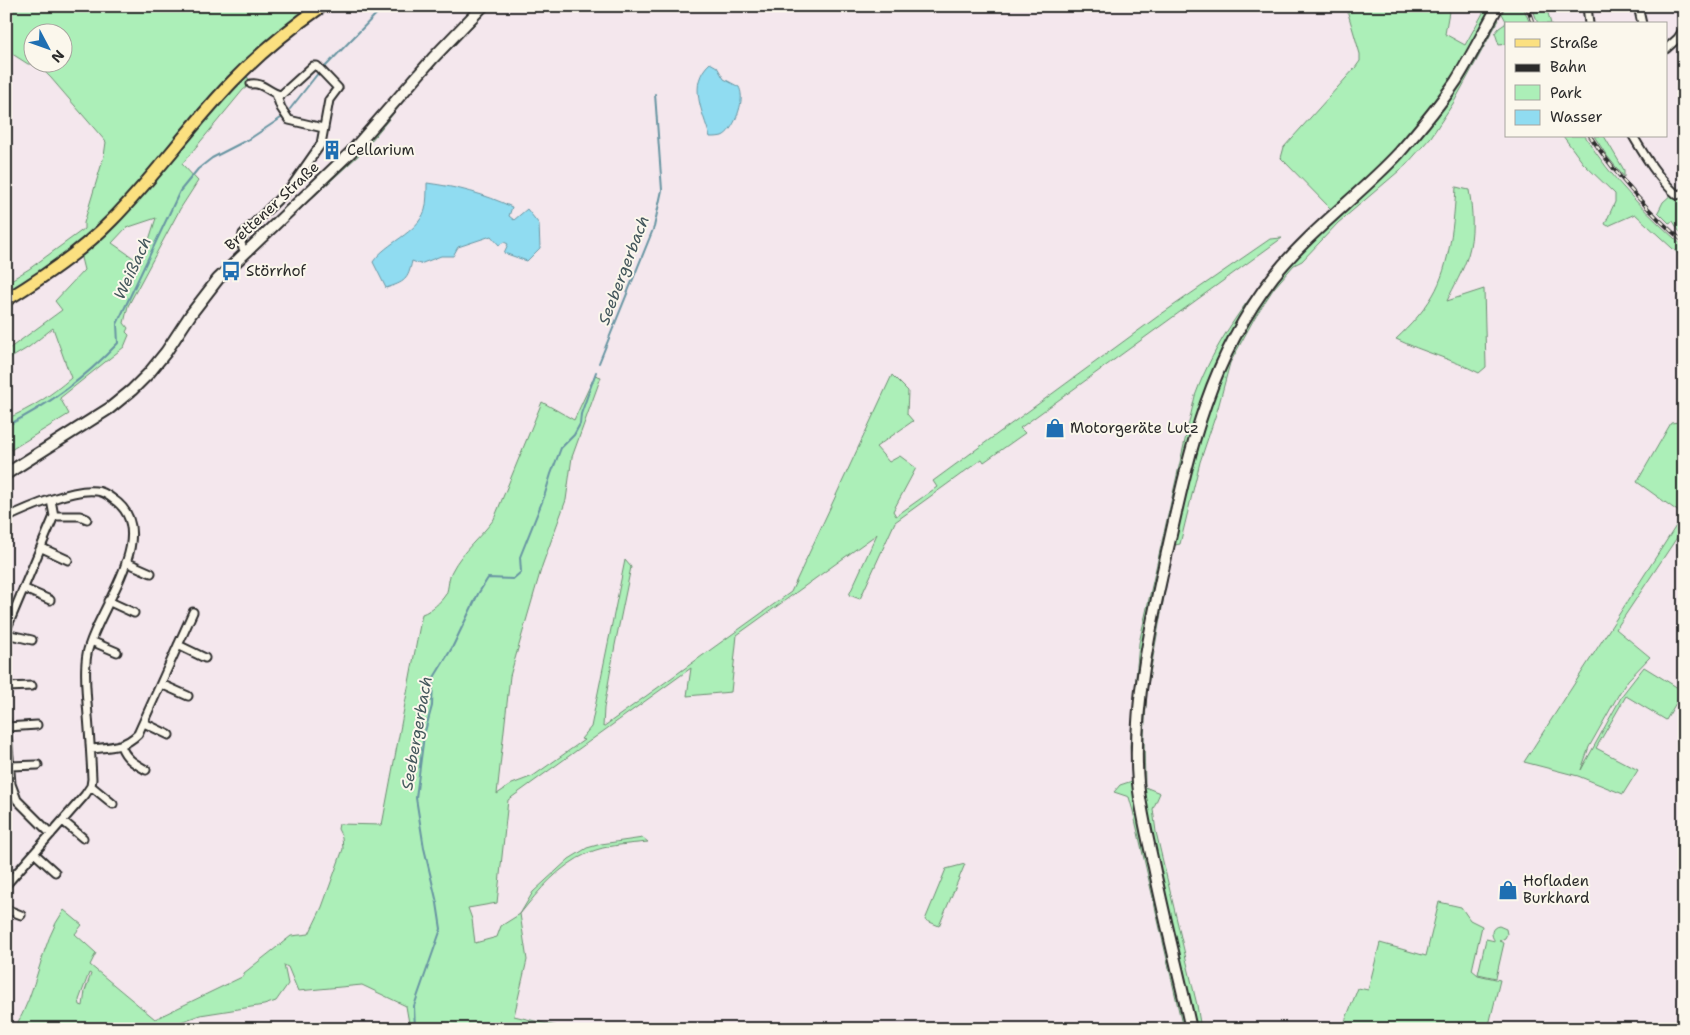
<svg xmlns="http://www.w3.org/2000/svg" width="1690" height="1035" font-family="'Shantell Sans',sans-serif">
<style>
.green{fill:#acefb8;stroke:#6c8d72;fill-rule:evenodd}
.water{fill:#90dcf1;stroke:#6895a2}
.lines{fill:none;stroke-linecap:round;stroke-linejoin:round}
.stream{stroke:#6895a2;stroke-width:2}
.street-casing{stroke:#2b2b2b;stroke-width:11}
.secondary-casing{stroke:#2b2b2b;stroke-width:14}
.primary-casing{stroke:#2b2b2b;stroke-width:15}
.street{stroke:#fbf7ec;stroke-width:7}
.secondary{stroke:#fbf7ec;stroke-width:10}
.primary{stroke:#fbe080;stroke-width:11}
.rail-casing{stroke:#2b2b2b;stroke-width:4}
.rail{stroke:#fbf7ec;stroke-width:2;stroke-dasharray:5.5;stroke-linecap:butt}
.labels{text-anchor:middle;stroke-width:4;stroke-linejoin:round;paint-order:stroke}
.poi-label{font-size:15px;fill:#2b2b2b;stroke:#fbf7ec;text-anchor:start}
.street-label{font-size:15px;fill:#2b2b2b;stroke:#fbf7ec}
.water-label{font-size:16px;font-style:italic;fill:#44575c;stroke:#fbf7ec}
</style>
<rect width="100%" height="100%" fill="#f4e7ed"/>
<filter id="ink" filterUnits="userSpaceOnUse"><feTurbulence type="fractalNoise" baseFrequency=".02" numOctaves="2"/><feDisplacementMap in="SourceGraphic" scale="10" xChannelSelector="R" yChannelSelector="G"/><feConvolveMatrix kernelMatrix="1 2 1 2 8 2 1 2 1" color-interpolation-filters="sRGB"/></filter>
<g filter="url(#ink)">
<!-- green -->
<path class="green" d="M6,6H322L246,74L251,84L243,90L182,164L198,181L180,209L128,306L124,323L128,328L126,332L129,335L124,347L60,398L69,414L6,453V419C32,408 50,396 71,378L53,328L29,347L6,361V351L62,310L55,301L84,270L80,254L114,225L149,187L174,157L75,248L6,296V283L29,269L84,229V223L104,156L106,142L51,78L37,64H28L6,50ZM32,32H62V62H32ZM156,218L148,243L135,259L112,243L126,228Z
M488,6H494L486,12L422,79L361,153L245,260Z
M1382,6H1450L1445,34L1465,45L1487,6H1493L1447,89L1389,160L1332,210L1281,158L1284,147L1355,68L1360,61V54L1347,10Z
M1502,6H1523L1530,24H1506V44L1499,45L1495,33L1499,28L1505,24L1506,21L1500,10Z
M1532,6H1546L1551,24H1538Z
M1497,18L1499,20L1492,32L1454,102L1431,137L1406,165L1338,223L1302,261L1294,265L1274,288L1255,317L1230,363L1218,408L1200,462L1180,544L1175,545L1170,564L1147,690L1144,737L1145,787L1160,793L1153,809L1156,832L1197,1005L1201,1029H1183L1133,811L1129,797L1114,792L1120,785L1132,781L1130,746L1139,643L1195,396C1215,341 1249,296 1288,252V256L1251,304L1239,323L1241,326C1202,394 1187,461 1170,537C1156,600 1142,665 1137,731C1136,748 1138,766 1138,784L1141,785C1142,772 1140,759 1140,746C1140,730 1141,714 1143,698C1146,654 1157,611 1166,568C1186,477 1205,378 1260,301C1300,244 1356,203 1404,153C1441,113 1467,65 1494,19Z
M1563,136H1585C1611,179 1647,214 1684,247V259L1635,214L1608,226L1605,224L1615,202V194L1583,163Z
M1594,136H1604L1624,170V177L1607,156Z
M1456,187L1469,190C1473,211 1474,235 1468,255C1463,271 1454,286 1447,301L1484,289L1486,367L1479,373C1452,359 1423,352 1396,339C1410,326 1423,312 1433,295C1450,266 1454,221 1456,187Z
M1673,193L1679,199L1684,197V236L1679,231L1673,221L1669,223L1658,212L1663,202Z
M1282,238L1020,428L1025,433L984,462L982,459L895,522L860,599L849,595L877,534L737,635L731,692L687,696L691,668L508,800L497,903L468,908L472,919L475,943L497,937L501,926L520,914L533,892L569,859L587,848L601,844L643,838L648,842C629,844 606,845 588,853C559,866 539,890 520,914L527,960L514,1016L556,1026L555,1029H410L406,1006L362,985L298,991L288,967L284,965L288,984L276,1001L264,1005L200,1015L161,1029H14C38,992 40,943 64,910L82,925L75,934L96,953L90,965L155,1019L244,976V973L291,936L309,934L322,907L343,849L342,837L338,829L339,824L382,825L422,614C431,611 441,602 446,594C449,588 448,578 452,571C462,551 481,537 494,519L542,402L574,420L595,375L601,377L572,457L566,500L542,566L510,676L497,794L512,784L533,776L584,740L581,739L591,727L625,560L631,567L615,645L604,708L603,727L791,592L892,375L908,391L907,414L913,421L876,447L889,462L900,456L916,468L893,511L896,516L937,487L933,481L1157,317L1270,239ZM89,973L91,974L85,991L83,1006L80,1005L79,1000Z
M1684,404V527L1616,629L1650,657L1628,680L1620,692L1589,747L1581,770L1623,694L1644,667L1683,691L1666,720L1626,696L1596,748L1638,770L1623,794L1578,776L1524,762L1683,515L1637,482L1671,423L1679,422Z
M965,864L939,926L925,920L946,869Z
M1439,902L1461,907L1470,920L1482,926L1472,970L1478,975L1500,980L1488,1029H1342L1358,988L1368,990L1380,943L1426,956Z
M1499,926L1506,929L1507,934L1505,938L1499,941L1504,943L1496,978L1478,974L1486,939L1495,941C1490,935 1491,927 1499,926Z"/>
<!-- water -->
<path class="water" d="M710,63L717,67L724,79L739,87C740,89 741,92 741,94C743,105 733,132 722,136C718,137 714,137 710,137C703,112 687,84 710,63Z
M427,183C457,187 485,194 512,207L509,216L514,220L527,209L539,224L540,248L527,261L504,253L508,244L504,242L499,245L491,236L458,247L453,256H441L420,264L412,261C408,280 405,282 386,288L373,262C386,242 417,234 425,210C427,202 427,192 427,183Z"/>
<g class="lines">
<!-- stream -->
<path class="stream" d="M1682,6L1684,9
M323,69L384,6
M290,109L319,72
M599,363L654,227L662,190L655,94
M6,426C49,405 85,378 118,343L117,324L180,191L198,169L212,158L251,138L281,118
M415,1029L414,1006L441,929L437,903L424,848L416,798L424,735L432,706L433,679L452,648L478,594L488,578L513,579L521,572L520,557L544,497L551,474L561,448L574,435L580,424L581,414L596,372"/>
<defs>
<path id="street" d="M1587,6L1589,24
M1638,6L1642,24
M1666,49L1678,38L1684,29
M276,94L281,108L289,120L323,128
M1633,136C1646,158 1658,178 1677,195L1684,193
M245,252L241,244L243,234L291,187L321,144L329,100L338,88L317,66H313L281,95C269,93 263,82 251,84
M54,516H80L87,519
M6,518C27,508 73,488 96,491C102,491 108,495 113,499C164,533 95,612 87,654C84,670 86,687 87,703C89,728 91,754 92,779L91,786L85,795L6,885
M42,548L68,560
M126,562L151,573
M25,589L50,600
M108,601L134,613
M6,630L54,516L51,500
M6,634L32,640
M91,641L117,652
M178,645L205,658
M161,684L188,696
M6,687L32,686
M6,720L11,784L17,800L51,834
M144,723L169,735
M7,727L37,725
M121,746C126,759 134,763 146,770
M91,749C109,747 124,748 138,734L193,612
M10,766L38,765
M91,786L113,804
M63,821L83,838
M34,853L55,872
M6,909L21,915"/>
<path id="secondary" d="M6,474L110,408L132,390L149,373L166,352L191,314L218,279L351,152L433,58L483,6
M1191,1029C1179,975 1165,921 1154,867C1148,840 1141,811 1138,783C1132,711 1150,628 1166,557C1189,454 1207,363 1273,277C1309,231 1359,196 1399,153C1419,130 1439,106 1456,81C1471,57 1484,31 1498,6"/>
<path id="primary" d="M6,300C44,277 81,252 112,220C155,176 190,126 232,82C259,54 289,29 322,6"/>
</defs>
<!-- street casing -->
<use href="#street" class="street-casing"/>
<!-- secondary casing -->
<use href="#secondary" class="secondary-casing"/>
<!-- primary casing -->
<use href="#primary" class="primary-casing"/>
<!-- street -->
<use href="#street" class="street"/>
<!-- secondary -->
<use href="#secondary" class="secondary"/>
<!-- primary -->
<use href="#primary" class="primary"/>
<defs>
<path id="rail" d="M1527,6L1533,24
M1590,136C1617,176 1648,212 1684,242"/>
</defs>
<!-- rail casing -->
<use href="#rail" class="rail-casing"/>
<!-- rail -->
<use href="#rail" class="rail"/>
</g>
</g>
<!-- icons -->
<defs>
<symbol id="building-bare" viewBox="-9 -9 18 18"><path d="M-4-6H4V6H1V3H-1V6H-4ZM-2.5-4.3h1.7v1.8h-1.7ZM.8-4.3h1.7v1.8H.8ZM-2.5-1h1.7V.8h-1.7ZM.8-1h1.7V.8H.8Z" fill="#1f6fb2" stroke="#fbf7ec" stroke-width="2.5" paint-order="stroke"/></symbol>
<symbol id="bus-bare" viewBox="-9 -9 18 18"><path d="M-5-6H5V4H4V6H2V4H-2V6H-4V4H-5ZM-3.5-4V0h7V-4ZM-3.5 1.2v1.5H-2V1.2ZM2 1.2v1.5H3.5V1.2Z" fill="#1f6fb2" stroke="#fbf7ec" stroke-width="2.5" paint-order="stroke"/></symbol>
<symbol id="shop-bare" viewBox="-9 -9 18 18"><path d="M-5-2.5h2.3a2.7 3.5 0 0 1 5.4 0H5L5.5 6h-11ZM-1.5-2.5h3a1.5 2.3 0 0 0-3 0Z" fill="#1f6fb2" stroke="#fbf7ec" stroke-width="2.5" paint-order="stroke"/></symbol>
</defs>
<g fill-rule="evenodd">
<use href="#building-bare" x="318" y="136" width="28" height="28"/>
<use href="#bus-bare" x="217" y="257" width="28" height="28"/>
<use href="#shop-bare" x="1041" y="414" width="28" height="28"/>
<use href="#shop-bare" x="1494" y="876" width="28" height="28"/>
</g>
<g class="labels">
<!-- poi labels -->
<g class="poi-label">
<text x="347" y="155">Cellarium</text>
<text x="246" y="276">Störrhof</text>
<text x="1070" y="433">Motorgeräte Lutz</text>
<text x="1523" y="886">Hofladen<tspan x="1523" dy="17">Burkhard</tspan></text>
</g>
<!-- street labels -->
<g class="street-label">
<text transform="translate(272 206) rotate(-43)" y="5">Brettener Straße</text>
</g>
<!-- water labels -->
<g class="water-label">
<text transform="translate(132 268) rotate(-65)" y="6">Weißach</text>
<text transform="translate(623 270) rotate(-69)" y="6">Seebergerbach</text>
<text transform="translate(416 733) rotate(-80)" y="6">Seebergerbach</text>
</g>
</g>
<!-- margin -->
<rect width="1690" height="1035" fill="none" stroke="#fbf7ec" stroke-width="25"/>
<rect x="12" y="12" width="1665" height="1010" fill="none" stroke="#2b2b2b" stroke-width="2" filter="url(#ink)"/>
<!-- legend -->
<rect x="1505" y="22" width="162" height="115" fill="#fbf7ec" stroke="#a8a59f"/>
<rect x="1515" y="39" width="25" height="8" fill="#fbe080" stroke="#a8a59f"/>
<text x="1550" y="48" font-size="15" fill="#2b2b2b">Straße</text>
<rect x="1515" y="64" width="25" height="8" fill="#2b2b2b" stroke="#a8a59f"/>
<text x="1550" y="72" font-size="15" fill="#2b2b2b">Bahn</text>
<rect x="1515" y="85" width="25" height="15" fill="#acefb8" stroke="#a8a59f"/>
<text x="1550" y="98" font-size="15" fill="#2b2b2b">Park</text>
<rect x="1515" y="110" width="25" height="15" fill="#90dcf1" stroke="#a8a59f"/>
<text x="1550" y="122" font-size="15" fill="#2b2b2b">Wasser</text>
<!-- north arrow -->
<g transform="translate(48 48) rotate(131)"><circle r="24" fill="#fbf7ec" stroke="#a8a59f"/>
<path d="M0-4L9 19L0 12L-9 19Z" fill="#1f6fb2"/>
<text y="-8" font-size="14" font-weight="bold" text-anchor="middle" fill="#2b2b2b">N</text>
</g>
</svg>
